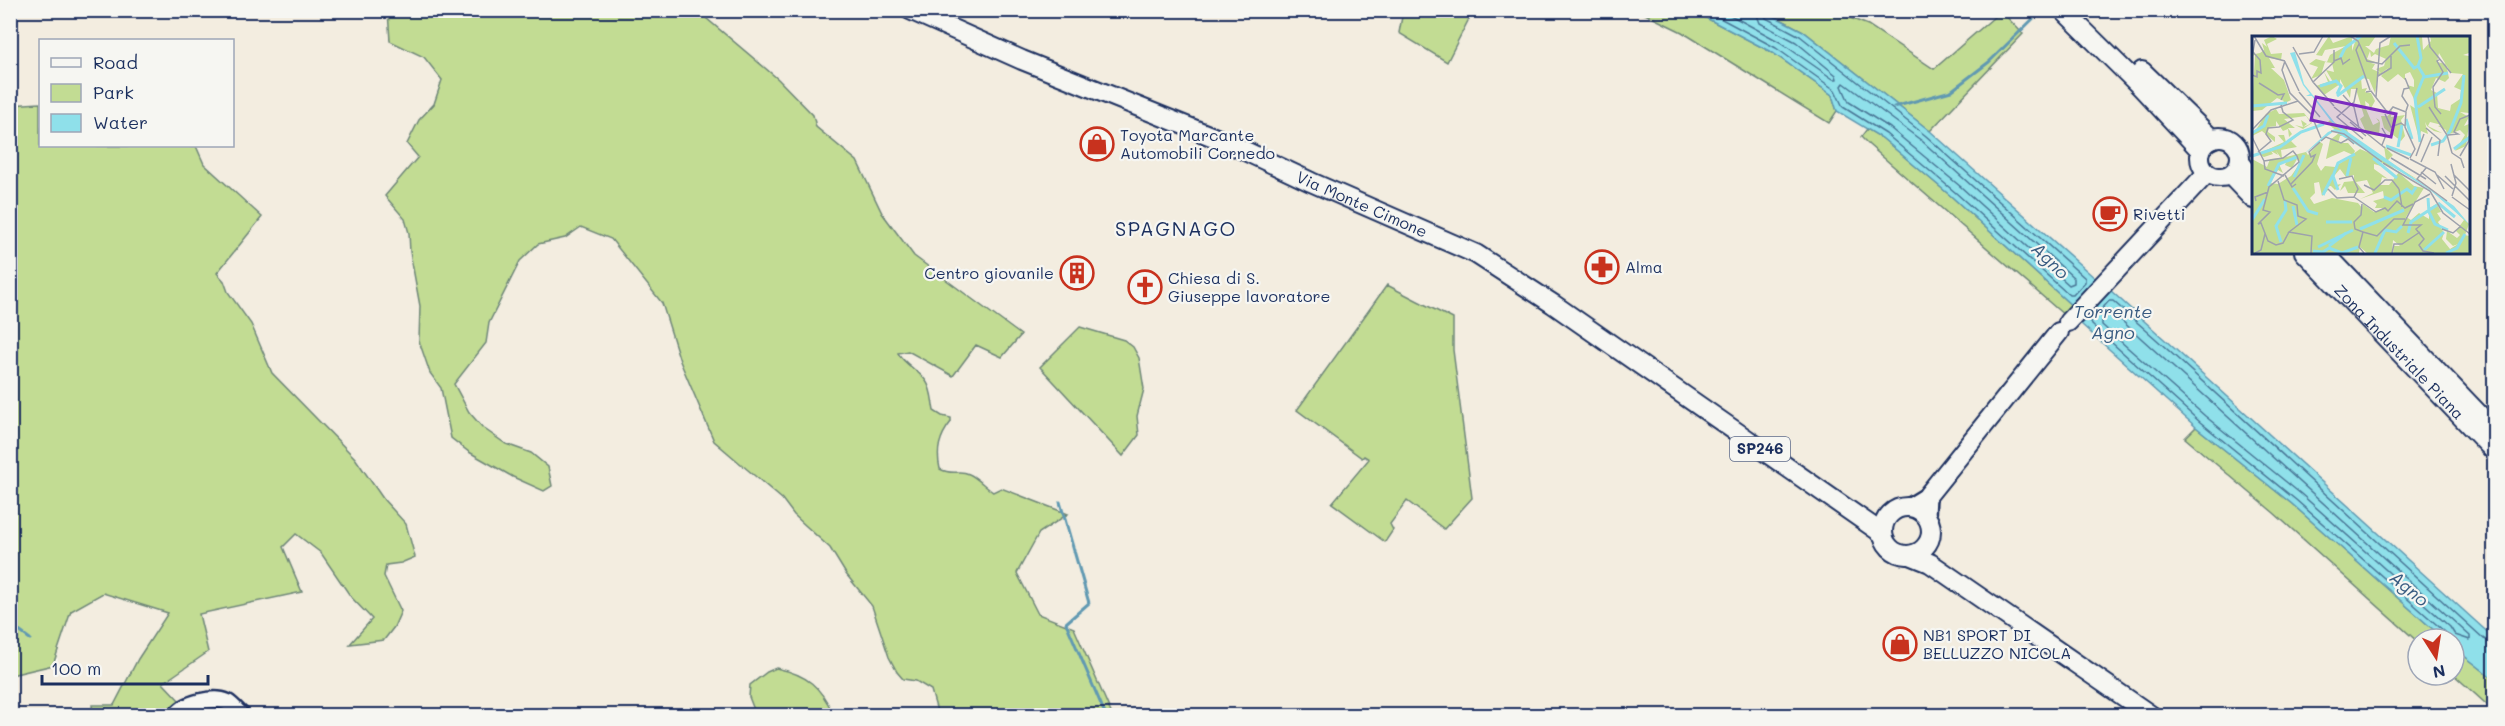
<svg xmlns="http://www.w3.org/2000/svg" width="2505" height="726" font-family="Mali,sans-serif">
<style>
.green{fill:#c2dc93;stroke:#6e8678;stroke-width:1.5}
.water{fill:#8fe0ea;stroke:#6199b2;stroke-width:1.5}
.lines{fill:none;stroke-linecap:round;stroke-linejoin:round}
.shore{stroke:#497696;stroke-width:1.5}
.stream{stroke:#6199b2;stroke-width:3}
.minor-casing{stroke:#1b2f5e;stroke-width:20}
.major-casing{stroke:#1b2f5e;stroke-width:22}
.minor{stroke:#f6f6f2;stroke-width:15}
.major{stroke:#f6f6f2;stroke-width:18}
.labels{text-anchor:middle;stroke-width:4.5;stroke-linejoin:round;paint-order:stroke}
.shield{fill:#f6f6f2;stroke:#5d6b8a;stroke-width:1.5}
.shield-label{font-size:15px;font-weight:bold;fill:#1b2f5e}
.poi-label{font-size:16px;fill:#1b2f5e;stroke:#f6f6f2;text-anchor:start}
.street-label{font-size:16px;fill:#1b2f5e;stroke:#f6f6f2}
.water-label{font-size:18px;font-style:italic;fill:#385b81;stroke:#f6f6f2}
.quarter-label{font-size:20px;letter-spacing:1.5px;fill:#1b2f5e;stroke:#f6f6f2}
.inset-river{fill:none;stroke:#8fe0ea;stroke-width:3}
.inset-road{fill:none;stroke:#9da1ac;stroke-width:1.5}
.view{fill:#7b2cbf;fill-opacity:0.15;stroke:#7b2cbf;stroke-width:3}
.inset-edge{fill:none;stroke:#1b2f5e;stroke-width:3}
</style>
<rect width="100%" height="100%" fill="#f3ede0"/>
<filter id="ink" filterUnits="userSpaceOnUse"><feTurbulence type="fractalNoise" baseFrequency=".0167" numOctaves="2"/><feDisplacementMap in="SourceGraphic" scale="12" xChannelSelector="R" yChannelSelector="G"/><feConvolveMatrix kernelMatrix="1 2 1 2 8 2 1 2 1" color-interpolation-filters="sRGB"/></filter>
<g filter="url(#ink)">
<!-- green -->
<path class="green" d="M388,11H709L706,18L778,79L813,115L816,127L857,161L882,213L914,256L1021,335L1002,357L976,345L953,376L908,351L898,353C905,365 918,370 926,381C932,389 932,401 934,411L942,416L951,418V422C939,437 936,451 940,469C953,476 959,469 969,474C978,478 985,487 993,492L1001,488L1068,514L1039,533L1017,573L1038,614L1074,628L1112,715H938L931,690L916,681L903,679L897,672L889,657L872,606L846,574L830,548L794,515L782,499L714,441L680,361L662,303L611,239L581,227L565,238L538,244L520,261L489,323L486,343L454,384L469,412L483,428L506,444L531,453L548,467L552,486L544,491L513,477L469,452L451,438L441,388L430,373L419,341L420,306L410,252L409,233L405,219L385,196L418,157L407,144L419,120L434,104L442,80L424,57L390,41Z
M1403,11V10L1473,11L1447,62L1399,33Z
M1639,11H1693L1773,53L1832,95L1837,111L1829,123L1682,32Z
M1765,11H1832L1868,25L1934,69L2001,11L2023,34L1930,131L1803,31Z
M40,103V146H196L204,164L262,217L217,273L224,281L228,292L251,324L272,373L355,458L384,500L406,524L415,557L401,563L386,565L384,576L401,611L394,627L384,640L350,644L372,619L351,597L321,553L296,534L283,547L302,592L199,614L208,652L163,683L180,701L169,715H93L92,705H114L138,659L168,613L103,593L71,611L53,665L11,675L10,105Z
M1867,129L1882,138L1952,197L2072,306L2065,316L1869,145L1861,137Z
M1387,285L1453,319V350L1472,498L1444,529L1407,501L1390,524L1393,530L1385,542L1332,503L1369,459L1364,456L1362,458L1297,410Z
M1080,327L1124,340L1133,347L1139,358L1144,389L1137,416L1139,435L1123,456L1040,367Z
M2196,427L2292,504L2444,639H2418V642L2274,513L2185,438Z
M2454,648L2494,679V711L2454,675Z
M776,668C808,675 820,686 834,715H756L749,697L750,685L767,672Z"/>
<!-- water -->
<path class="water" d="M1693,11H1764L1803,31L1930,131L2096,279L2072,306L1952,197L1882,138L1837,111L1832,95L1773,53Z
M2110,290L2494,638V679L2454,648V639H2444L2292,504L2196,427L2081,324Z"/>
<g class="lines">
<!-- shore -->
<path class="shore" d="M1705,10L1776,48L1835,90L1843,107L1886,134L1956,193L2069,295H2073L2085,282V278L1926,136L1800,36L1766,18L1763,10
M1721,10L1780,42L1833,79H1837L1836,75L1796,42L1760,23L1755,10
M1844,83L1922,141L2074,278V283L2069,285L1961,187L1890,128L1849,102L1842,86Z
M2111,311L2470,636V640L2455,635L2450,627L2301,494L2205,416L2102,325V321Z
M2447,639L2445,632L2296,500L2200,422L2092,325L2091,321L2109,301H2113L2156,339L2484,639L2494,643"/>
<!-- stream -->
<path class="stream" d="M1894,107L1951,91L1989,62L2042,10
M1060,502L1089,603L1066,623L1106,716
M10,628H15L30,639"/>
<defs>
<path id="minor" d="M1910,506L1928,495
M1927,516L1928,495
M176,716C184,703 214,696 227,702C232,705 237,711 242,716"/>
<g id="major">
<path id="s1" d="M910,10L1022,60L1226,142L1311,182L1476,254L1553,304L1883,534"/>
<path d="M2063,10L2141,87L2201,151"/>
<path d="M2142,71L2212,139"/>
<circle cx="2220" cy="157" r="20"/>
<path d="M2240,162L2253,179"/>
<path d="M2230,175L2253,199"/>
<path id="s2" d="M2304,252L2494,451"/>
<path d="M2324,252L2494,430"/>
<path d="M2068,322L2207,173"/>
<path d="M1928,495L2059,332"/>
<circle cx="1907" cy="531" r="24"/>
<path d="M1910,555L1930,563L2152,716"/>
</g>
</defs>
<!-- minor casing -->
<use href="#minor" class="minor-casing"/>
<!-- major casing -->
<use href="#major" class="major-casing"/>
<!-- minor -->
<use href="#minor" class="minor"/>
<!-- major -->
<use href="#major" class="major"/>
</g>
</g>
<!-- icons -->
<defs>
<symbol id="shop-ring" viewBox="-11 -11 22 22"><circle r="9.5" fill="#f6f6f2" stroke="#c8321e" stroke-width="1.5"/><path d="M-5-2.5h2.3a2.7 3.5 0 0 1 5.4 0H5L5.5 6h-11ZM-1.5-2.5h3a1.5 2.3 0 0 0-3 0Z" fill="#c8321e"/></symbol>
<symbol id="cafe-ring" viewBox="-11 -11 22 22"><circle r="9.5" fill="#f6f6f2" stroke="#c8321e" stroke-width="1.5"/><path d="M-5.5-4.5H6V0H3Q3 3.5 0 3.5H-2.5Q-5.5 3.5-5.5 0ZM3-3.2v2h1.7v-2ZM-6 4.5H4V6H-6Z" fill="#c8321e"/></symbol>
<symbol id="pharmacy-ring" viewBox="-11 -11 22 22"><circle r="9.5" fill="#f6f6f2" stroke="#c8321e" stroke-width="1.5"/><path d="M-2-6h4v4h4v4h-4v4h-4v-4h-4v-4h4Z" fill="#c8321e"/></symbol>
<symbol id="building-ring" viewBox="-11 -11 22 22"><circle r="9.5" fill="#f6f6f2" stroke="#c8321e" stroke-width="1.5"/><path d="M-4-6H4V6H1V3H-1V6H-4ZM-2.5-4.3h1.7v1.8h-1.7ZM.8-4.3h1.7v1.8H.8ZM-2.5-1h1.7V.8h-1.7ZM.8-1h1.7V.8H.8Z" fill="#c8321e"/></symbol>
<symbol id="church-ring" viewBox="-11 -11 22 22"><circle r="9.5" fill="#f6f6f2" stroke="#c8321e" stroke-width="1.5"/><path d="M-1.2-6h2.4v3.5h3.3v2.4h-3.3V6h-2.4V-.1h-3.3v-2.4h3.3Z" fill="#c8321e"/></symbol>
</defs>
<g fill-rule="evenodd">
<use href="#shop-ring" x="1078" y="125" width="38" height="38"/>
<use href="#cafe-ring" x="2091" y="195" width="38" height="38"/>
<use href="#pharmacy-ring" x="1583" y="248" width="38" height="38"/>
<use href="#building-ring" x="1058" y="254" width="38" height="38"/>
<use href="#church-ring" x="1126" y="268" width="38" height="38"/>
<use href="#shop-ring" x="1881" y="625" width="38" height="38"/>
</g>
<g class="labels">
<!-- shield labels -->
<rect class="shield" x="1730" y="437" width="60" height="24" rx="4.5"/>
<g class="shield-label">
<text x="1760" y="454">SP246</text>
</g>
<!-- poi labels -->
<g class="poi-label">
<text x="1120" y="141">Toyota Marcante<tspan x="1120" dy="18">Automobili Cornedo</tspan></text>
<text x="2133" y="220">Rivetti</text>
<text x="1625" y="273">Alma</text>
<text x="1054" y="279" text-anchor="end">Centro giovanile</text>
<text x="1168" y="284">Chiesa di S.<tspan x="1168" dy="18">Giuseppe lavoratore</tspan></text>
<text x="1923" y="641">NB1 SPORT DI<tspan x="1923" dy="18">BELLUZZO NICOLA</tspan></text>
</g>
<!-- street labels -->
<g class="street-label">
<text dy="6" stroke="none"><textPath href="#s1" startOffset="492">Via Monte Cimone</textPath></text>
<text dy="6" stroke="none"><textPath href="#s2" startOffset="138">Zona Industriale Piana</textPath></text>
</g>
<!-- water labels -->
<g class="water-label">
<text transform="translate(2050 261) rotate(44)" y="6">Agno</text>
<text x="2113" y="318">Torrente<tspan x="2113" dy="21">Agno</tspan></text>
<text transform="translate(2409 589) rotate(40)" y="6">Agno</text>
</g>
<!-- quarter labels -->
<g class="quarter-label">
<text x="1176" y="236">SPAGNAGO</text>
</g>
</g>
<!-- overview -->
<g transform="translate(2252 36)">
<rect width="218" height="218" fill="#f3ede0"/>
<path d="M20,0L25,3L15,8L19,18L30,17L29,24L17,22L23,32H19L32,44L39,64L29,69L32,65L25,62L10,74L0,75L3,19L0,20V12L3,18L8,17L12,14L10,7L15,11L12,4ZM77,0L81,7L100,0V15L105,0H124L117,10H113L122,17L124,13L137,9L139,0H170L171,14L179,5L178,0H217V17L211,19L217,20V77L208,76L217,81L212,90L217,88L214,110L203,115L213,99L208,94L195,99L194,94L186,90L190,89L178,86L176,90L190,97L182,95L175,90L173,86L176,98L169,95L167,103L158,69L164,73L165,69L155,49L162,51V44L158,36L153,38V44L146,38L136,46L129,40L136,32L126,40L123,57L117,43L109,42L110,53L115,52L113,56L119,57L123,65L118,74L117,68L113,65L114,73L121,89L127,86L124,82L127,84L128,87L127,100L115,98L108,83L112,80L104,53H99L98,62L88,43V48L72,59L64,50L76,46L72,36L79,47L81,46L74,34L82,36L80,27L73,26L69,39L59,43L66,31L57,28L64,23L75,26L78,19L94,10L73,14L70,20L64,19ZM118,15L119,21L123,18L134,23L132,30L124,33L129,37L120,33L123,28L119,27H126L115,23ZM187,17L199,37L211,38L202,51L209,54L208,63L199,69L198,75L186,72L185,57L179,54L184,42L193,46L197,42L194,28L185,26ZM24,73L27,78L52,77L60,87L51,93L43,89L51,91L49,84L55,88L51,91L56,89L59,87L54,80L32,83L43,92H36L40,98L37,101L36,93L31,95L24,85V90L17,91L16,96L23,101V106L10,95L0,100L14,78ZM140,73L139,81L153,79L149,84L153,100L149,105L132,92L129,80H136ZM78,84L90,94L81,85L90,92L94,91L97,99L88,100L86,107H96L103,115L101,119L92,115L74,123L78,104L87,97L75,87ZM26,99H32L34,106L45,100L39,105L45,111L29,114L30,122L54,116L56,119L68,106L71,108L65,128L69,135L73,130L83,131L108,113L134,124L132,110L141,119L135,125L170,146L138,129L162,150L172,152L154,181L159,184L167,177L177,183V172L185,168L189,176L185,177L189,183L186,186L192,197L190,203L198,213L206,208L201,210L194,203L195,195L205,202L208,199L204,195L212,184L199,171L217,188L213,199L217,200V217H141L142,210H148L141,204L140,217H115L108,211L107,217H0V123L15,131L18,123L29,122L24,115L26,119L19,115L21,118L12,121L6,118L32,106ZM121,122L147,136L137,149H128L130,141L136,143L122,133V128L129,130ZM45,123L49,126L39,140L26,148L18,147L26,134L31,137L27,128L35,124L33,129L40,132ZM88,133L94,141L102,139V145L92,146L88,155L93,150L96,157H113L104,146L115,144L121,157L108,163L131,155L132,162L121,165L125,168L123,172H133L122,176L111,168L110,172L106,167L80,162L62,168L58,162L63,157L62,147L67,146L70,160L77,153L73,151L79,150L83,154L89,148L84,149L82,140Z" fill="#c2dc93" fill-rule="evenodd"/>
<path d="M43,16L52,48L83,87L202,170L217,188L178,154L82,95L52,118L76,96L83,93L90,95L81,88L60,60H54L58,58L51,49L38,17Z" fill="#8fe0ea"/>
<path class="inset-river" d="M165,0L169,22L166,30L172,40L163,62L168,106M142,7L162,32L166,30M88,22L93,12L109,0M172,41L196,37M68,50L84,45L89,50L85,58M85,60L112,40M0,70L35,67M166,71L193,53M154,83L160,103M0,97L12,90L16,79M179,109L191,105L198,95L209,67L212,39M134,110L159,119M146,111L150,89M202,113L218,101M0,120L28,111L49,96L72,88M121,122L145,142M95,140L99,122M42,141L52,119M16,150L27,128L45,121M41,152L56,175L66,178M86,154L81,140L86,127L103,118M71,159L81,139M132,161L139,164L155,153L160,157L164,151M176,162L177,176L183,188L196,194M186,167L203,181M41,170L45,189M0,184L13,163M74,186H100M108,193L152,174M156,197L159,186L185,169M29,206L24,190L34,174L33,165M77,210L94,197M66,211L101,194M172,214L192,196M61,215L71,216L77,212L90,217L106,211M123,217L133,194L144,196L150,190M194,217L205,212L213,198"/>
<path class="inset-road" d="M2,0L14,20L33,25M98,0L106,5L115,25L130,28L148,10L158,9M176,0L178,11L199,37M107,8L104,14L118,54M41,11L61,46L82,70M47,18L62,16L71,0M188,23L185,25L191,36L181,51L183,71L189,78M33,25L30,34L38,57L59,78L69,102M82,25L89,22L91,28L98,23M33,26L47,55M0,39L5,41V35L9,37L8,24L1,16L3,4M126,40L139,32V20M153,42L157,52L152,53L150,60L156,69L154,75M61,46L82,26V14M7,47L26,59L32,58L29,64M105,52L102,66L85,81L111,103M47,56L68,81M114,56L119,55L136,77L141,71L154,76L153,91L163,113L158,122M91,59L102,71L107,92M124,61L128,7L139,0M82,71L133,112M177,71L195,99L200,117M133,78L139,91L149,87L153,90M98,86L114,100M174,92L188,104L186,120M0,94L19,74L46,65M79,95L92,98L130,126M196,99L206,98L202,96L208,83L218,79M0,101L12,125M69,105L74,101L89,107L96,103L102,108M130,109L134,99L130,92M135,112L157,123M6,116L19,105L14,98L16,92L27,91L41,84L31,76L29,69M200,117L209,123L212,132M164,120L172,98M208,120L218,103M139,122L174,143M158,123L183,136L192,153M12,125L31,122L41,115L45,120M12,125L13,133L32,140M169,126L180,101M131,127L178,155L191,177L218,198M199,128L204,147L200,160M174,132L165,143L195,165M169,136L184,148M33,139L40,151L44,148M185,139L201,153M202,139L218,155M193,140L218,165M87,143L100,140L106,153L102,161M26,145L32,164L45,169L46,180L54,183L37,196L60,200L59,217M39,148L60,126L63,119L59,121L57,116L68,106M112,149L122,154L133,144H140L147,153M76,153L85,162L102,161M147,153L150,171M178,158L163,166L151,189H169L164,193L172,203L167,209L171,215L182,217M102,161L124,176L133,172L136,175L145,165L153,172L161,168M200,161L218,174M4,165L3,161L16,156M110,168L109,179L102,186L103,193L111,196L107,211L112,217M190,193L201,197L209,190M37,196L31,207L24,209L16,205L9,187L6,188L18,176L11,174L17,151L47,126L45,120M111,196L125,200L142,183H153M3,217L9,214L13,198M140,217L142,208H150L168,196"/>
<path class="view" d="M64,61L144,78L139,101L59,84Z"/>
<rect width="218" height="218" class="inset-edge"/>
</g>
<!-- margin -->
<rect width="2505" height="726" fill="none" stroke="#f6f6f2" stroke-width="36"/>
<rect x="18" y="18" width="2469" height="690" fill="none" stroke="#1b2f5e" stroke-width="2" filter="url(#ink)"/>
<!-- legend -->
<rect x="39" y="39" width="195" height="108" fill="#f6f6f2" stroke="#9ea6b7" stroke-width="1.5"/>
<rect x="51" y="58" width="30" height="9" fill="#f6f6f2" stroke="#9ea6b7" stroke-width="1.5"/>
<text x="93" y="69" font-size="18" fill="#1b2f5e">Road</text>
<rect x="51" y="84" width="30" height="18" fill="#c2dc93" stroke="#9ea6b7" stroke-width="1.5"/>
<text x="93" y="99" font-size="18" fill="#1b2f5e">Park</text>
<rect x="51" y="114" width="30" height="18" fill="#8fe0ea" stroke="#9ea6b7" stroke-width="1.5"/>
<text x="93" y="129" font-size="18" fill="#1b2f5e">Water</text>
<!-- north arrow -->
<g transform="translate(2436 657) rotate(168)"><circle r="28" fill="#f6f6f2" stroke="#9ea6b7" stroke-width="1.5"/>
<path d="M0-4.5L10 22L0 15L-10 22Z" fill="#c8321e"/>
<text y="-9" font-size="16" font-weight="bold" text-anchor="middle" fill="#1b2f5e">N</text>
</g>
<!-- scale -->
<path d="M42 675v9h166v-9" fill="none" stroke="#1b2f5e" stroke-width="3"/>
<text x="51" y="675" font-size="18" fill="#1b2f5e" stroke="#f6f6f2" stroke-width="4.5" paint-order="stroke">100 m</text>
</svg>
